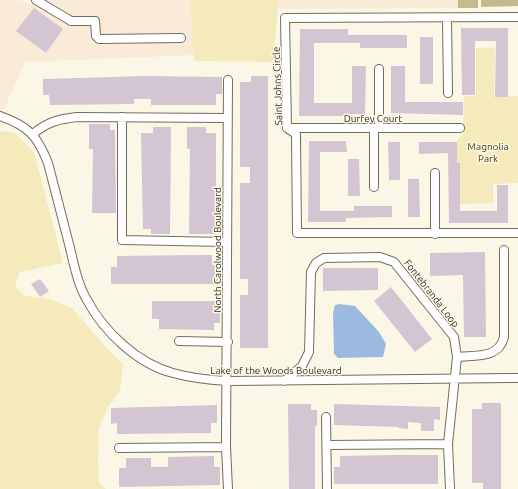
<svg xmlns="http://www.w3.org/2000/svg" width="518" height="489" font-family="Ubuntu,sans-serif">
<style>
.commercial{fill:#faead8}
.green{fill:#f5eabb}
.forest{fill:#c5ba8c}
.water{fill:#9cb9df}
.building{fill:#d3c5d2}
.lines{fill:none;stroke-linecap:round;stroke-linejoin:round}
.minor-casing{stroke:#716d5e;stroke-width:10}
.minor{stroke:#fff;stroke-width:8}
.labels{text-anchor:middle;stroke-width:3;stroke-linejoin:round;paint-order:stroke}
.street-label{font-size:10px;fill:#32302a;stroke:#fbf7e6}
.park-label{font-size:10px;fill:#423a15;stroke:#fbf7e6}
</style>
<rect width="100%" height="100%" fill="#fbf7e6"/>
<!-- commercial -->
<path class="commercial" d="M2,0H18L35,5L71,26H99V17L72,16L48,0H190L194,55L25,62L3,111H0V3Z
M279,0H458V8L278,9Z"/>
<!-- green -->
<path class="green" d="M190,0H279L273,62L194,61Z
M476,48H495L494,96H518V183L493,184V203L460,204V164L457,163L456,142L463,134L464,96H476Z
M0,131L15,133L34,152L63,263L19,272L15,287L25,296L51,299L72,308L103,344L123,364L120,391L108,407L99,428L98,463L99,482L106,489H0Z"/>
<!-- forest -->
<path class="forest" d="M458,0H478V8H458Z
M481,0H518V6L481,7Z"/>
<!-- water -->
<path class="water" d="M339,304L355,306L379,332L386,344L383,357L338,358L334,354L333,313L335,305Z"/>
<!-- building -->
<path class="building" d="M34,8L63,29L46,53L16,31Z
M461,28H508V97H495L496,41H475V95H462Z
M300,29H348V35H407V48H360V43H314V103H352V66H366L365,114H347V116H299Z
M420,37H433V84H420Z
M391,66H405V102H463V115L391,113Z
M145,76L222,77V94H216V105H151V99H134V104L50,105L49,95H43V79Z
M251,76H268V348H240V295H248V279H240V183H250V167H240V82H251Z
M89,124H110V130H115L116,213H92L93,149H89Z
M153,127H171L170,234H151V229H143L141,133H153Z
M187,127H206V133H216V234H189L190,149H187Z
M309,141H346L347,152H320V211H354V206H392V217L346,218V222H308Z
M388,142H400V180H389Z
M419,142H457V163H460V211H497V185H508V223H449L448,153L419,154Z
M348,159H359L360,196H348Z
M408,179H419L420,217H408Z
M485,252L486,337H464L463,275L430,276V253Z
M198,255H212V265H218V284H111V267H117V256Z
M323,268H378V290L323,291Z
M40,279L49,291L40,297L31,284Z
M391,287L432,339L415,352L374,301Z
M152,301H220V323H214V330L159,329V319H152Z
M482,403H501V489H483V483H472V409H482Z
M288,404H311V410H317V426H315V489H289Z
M334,404L440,407V420L434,419V431H421V423L408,422V429L398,428V427L334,425Z
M217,405V423H211V433L117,434V423L111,424V408Z
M393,455H438V484H334V467H340V456Z
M214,456V467H220V485L119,487V468H126V458H151V467H168V457Z"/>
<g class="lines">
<defs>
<path id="minor" d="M36,0L71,21H95L96,36L99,39L181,38
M447,18L448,93
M379,69V128
M228,80L226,447L228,489
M0,116C28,126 37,135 48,163C55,191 63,220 70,248C74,265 78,285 87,300C104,332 138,364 173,373C191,378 209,380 227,381L518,378
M122,117V240L226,242
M287,128L285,18L518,17
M287,128L296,134L297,233H518
M288,128H460
M33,134C47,122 59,119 77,117L227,118
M435,173V234
M374,187V128
M179,341L228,342
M457,357C475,355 499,359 504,337V250
M284,381L302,366L309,352L311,272L316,263L324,258L380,257L394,262L454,337L457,357L448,444L450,489
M326,417L327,489
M328,445L448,444
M119,448L226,447"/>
</defs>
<!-- minor casing -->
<use href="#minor" class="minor-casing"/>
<!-- minor -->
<use href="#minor" class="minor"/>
</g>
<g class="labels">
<!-- street labels -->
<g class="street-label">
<text transform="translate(277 86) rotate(-92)" y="4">Saint Johns Circle</text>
<text x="373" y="122">Durfey Court</text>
<text transform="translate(217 250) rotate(-90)" y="4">North Carolwood Boulevard</text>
<text transform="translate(432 293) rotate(52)" y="4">Fontebranda Loop</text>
<text x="276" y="374">Lake of the Woods Boulevard</text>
</g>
<!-- park labels -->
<g class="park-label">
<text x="488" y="150">Magnolia<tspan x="488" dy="12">Park</tspan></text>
</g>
</g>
</svg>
